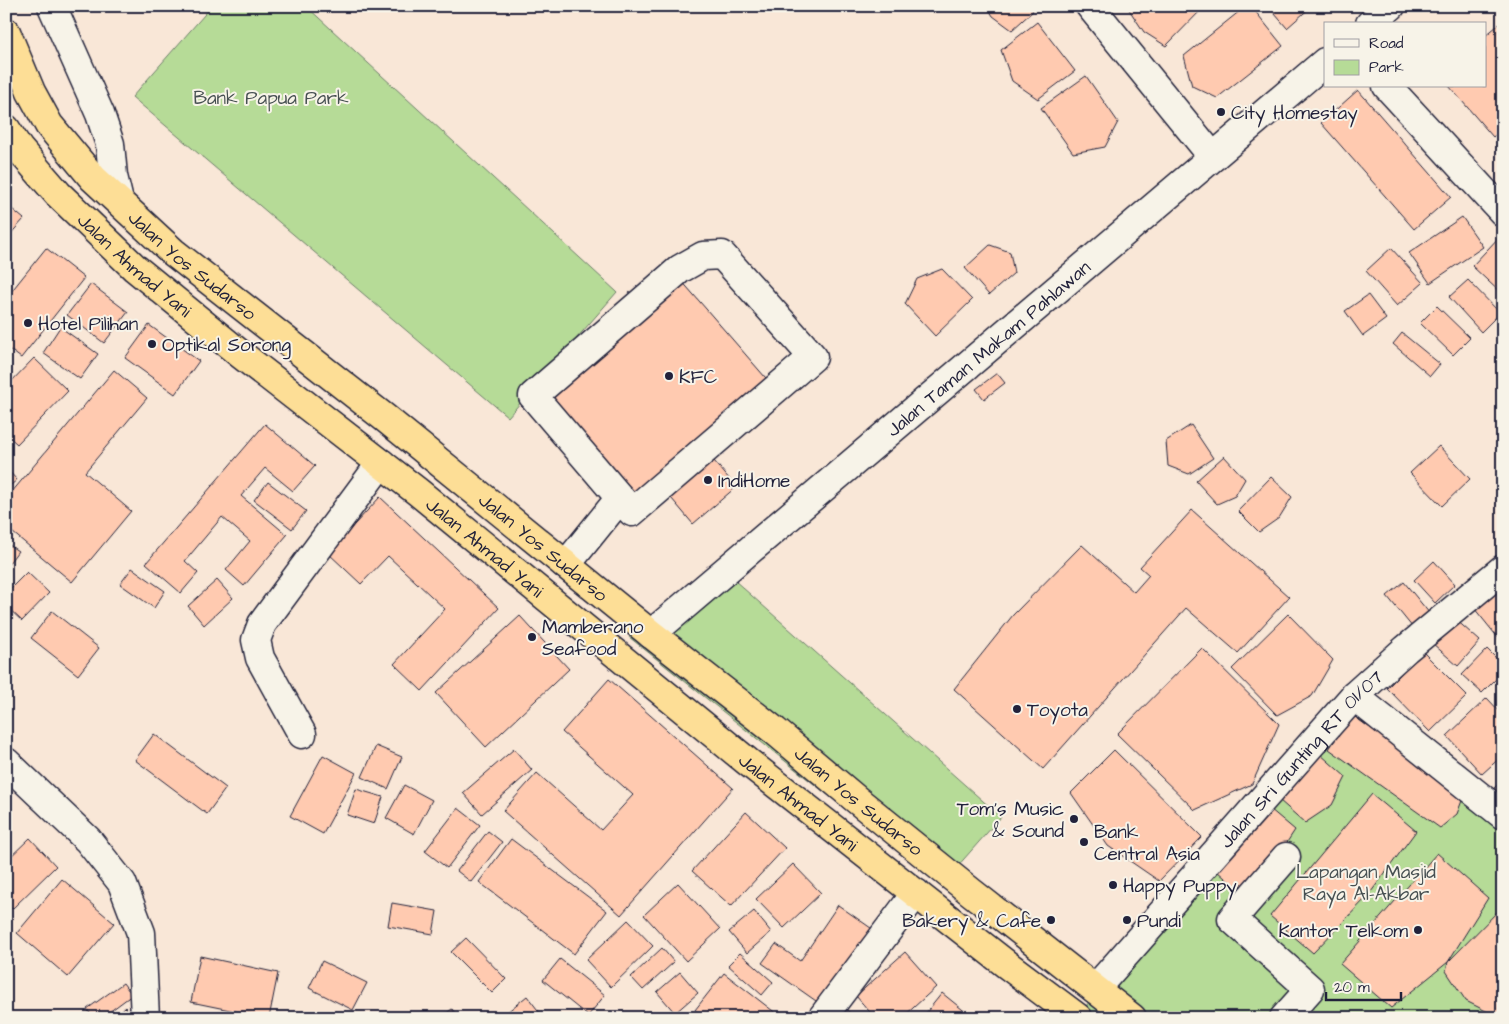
<svg xmlns="http://www.w3.org/2000/svg" width="1509" height="1024" font-family="'Architects Daughter',sans-serif">
<style>
.green{fill:#b6db97;stroke:#6c7e69}
.building{fill:#ffcab0;stroke:#22223b}
.lines{fill:none;stroke-linecap:round;stroke-linejoin:round}
.minor-casing{stroke:#22223b;stroke-width:31}
.highway-casing{stroke:#22223b;stroke-width:31}
.minor{stroke:#f7f3e8;stroke-width:28}
.highway{stroke:#fdde96;stroke-width:28}
.poi-dot{fill:#22223b;stroke:#f7f3e8;stroke-width:2}
.labels{text-anchor:middle;stroke-width:4;stroke-linejoin:round;paint-order:stroke}
.park-label{font-size:19px;fill:#475052;stroke:#f7f3e8}
.poi-label{font-size:19px;fill:#22223b;stroke:#f7f3e8;text-anchor:start}
.street-label{font-size:19px;fill:#22223b;stroke:#f7f3e8}
</style>
<rect width="100%" height="100%" fill="#f9e7d7"/>
<filter id="ink" filterUnits="userSpaceOnUse"><feTurbulence type="fractalNoise" baseFrequency=".02" numOctaves="2"/><feDisplacementMap in="SourceGraphic" scale="10" xChannelSelector="R" yChannelSelector="G"/><feConvolveMatrix kernelMatrix="1 2 1 2 8 2 1 2 1" color-interpolation-filters="sRGB"/></filter>
<g filter="url(#ink)">
<!-- green -->
<path class="green" d="M212,6H306L617,292L508,417L132,97Z
M716,564L1001,817L941,885L629,637Z
M1351,685L1503,822V1018H1076Z"/>
<!-- building -->
<path class="building" d="M987,6H1029L1033,11L1012,30L993,16Z
M1130,6H1205L1166,46L1144,32L1128,8Z
M1246,6H1251L1283,46L1217,98L1192,86L1184,56Z
M1268,6H1312L1287,28Z
M1503,21V129L1493,137L1449,86H1485V36Z
M1037,22L1075,71L1038,99L1012,81L1001,50Z
M1086,76L1118,122L1105,147L1073,153L1041,108Z
M1358,90L1451,197L1414,229L1321,123Z
M6,204L24,219L6,239Z
M1462,217L1483,247L1430,283L1409,253Z
M1501,235L1503,236V295L1472,266Z
M990,245L1010,252L1014,273L989,295L965,268Z
M46,248L84,278L21,358L6,347V298Z
M1391,248L1423,283L1397,306L1366,271Z
M942,269L972,300L935,336L905,304L917,279Z
M680,279L772,385L640,499L548,393Z
M1468,280L1500,313L1481,332L1449,297Z
M91,284L128,312L104,343L67,315Z
M1368,295L1386,319L1363,336L1345,311Z
M1437,306L1470,338L1453,355L1420,323Z
M149,325L199,361L175,394L125,358Z
M60,327L98,354L80,379L43,353Z
M1402,333L1440,364L1430,376L1393,344Z
M34,358L68,391L17,444L6,434V387Z
M114,370L147,398L85,472L131,511L72,582L6,527V499Z
M997,373L1005,383L984,399L976,389Z
M265,424L315,466L293,491L265,468L241,496L287,535L244,586L226,570L250,541L222,517L185,561L198,573L181,593L146,563Z
M1191,425L1213,458L1189,474L1168,466L1166,441Z
M1439,446L1470,479L1442,506L1410,473Z
M709,455L736,487L693,524L666,492Z
M1224,456L1245,479L1235,496L1217,504L1196,481Z
M6,468L17,480L6,489Z
M1271,477L1292,497L1279,518L1259,532L1238,511Z
M268,482L306,511L292,529L254,500Z
M380,497L499,608L422,691L394,664L445,609L388,556L361,584L328,553Z
M1192,510L1289,597L1238,653L1186,608L1043,769L954,689L1013,615L1082,545L1134,592L1149,575L1140,567Z
M6,543L18,551L6,567Z
M1434,561L1455,584L1435,603L1414,580Z
M132,568L165,591L154,608L120,584Z
M27,572L49,593L22,621L6,606V593Z
M217,580L233,598L204,625L188,606Z
M1404,582L1430,614L1413,628L1387,596Z
M1503,585V636L1499,639L1474,608Z
M52,611L99,648L78,675L31,638Z
M1288,614L1333,660L1312,696L1277,715L1232,669Z
M520,616L569,669L486,747L436,693Z
M1454,618L1480,641L1458,666L1432,643Z
M1202,648L1279,724L1252,784L1195,810L1117,734Z
M1487,649L1503,665V672L1482,693L1462,675Z
M1423,652L1467,696L1430,732L1387,688Z
M609,679L733,788L621,915L503,811L537,773L601,830L633,795L562,732Z
M1487,698L1503,715V755L1482,774L1447,736Z
M1352,715L1464,795L1457,814L1440,828L1329,749Z
M154,734L226,788L207,814L135,760Z
M376,746L402,757L388,789L362,777Z
M514,749L532,770L482,814L463,793Z
M1114,750L1202,837L1159,881L1108,846L1071,793Z
M1320,754L1346,777L1332,805L1305,823L1279,800Z
M323,755L356,773L323,834L290,816Z
M1503,780V797L1494,788Z
M404,785L432,800L414,834L386,818Z
M356,789L383,797L374,824L347,815Z
M1372,794L1416,831L1368,896L1313,953L1270,916Z
M458,808L480,825L447,868L425,851Z
M1270,809L1295,830L1272,865L1242,893L1217,871Z
M746,812L785,848L731,906L692,871Z
M488,831L502,842L471,882L457,871Z
M30,838L56,866L12,909L6,904V861Z
M511,839L607,911L574,954L479,882Z
M1437,853L1488,898L1448,962L1391,1008L1340,964Z
M793,864L821,893L784,928L756,899Z
M62,879L114,923L68,977L17,933Z
M678,883L720,929L686,961L644,915Z
M392,903L437,911L433,934L388,926Z
M838,905L878,933L826,1008L762,963L776,944L800,961Z
M1503,906V1009L1496,1016L1466,1001L1446,971L1448,962Z
M754,911L771,932L747,953L729,932Z
M628,920L653,946L611,987L586,960Z
M466,938L506,979L492,993L451,952Z
M662,948L674,962L643,990L631,977Z
M905,952L936,987L902,1018H875L856,996Z
M740,953L773,982L762,995L728,965Z
M200,956L278,973L269,1018L191,1002Z
M560,959L605,995L588,1016L543,980Z
M322,961L367,983L353,1010L309,988Z
M680,972L698,993L675,1013L657,992Z
M724,973L782,1018H705L695,1010Z
M123,983L132,995L101,1018H93L87,1009Z
M942,993L973,1018H922Z
M527,996L544,1018H509L506,1013Z
M843,1006L855,1018H832Z
M125,1007L135,1018H113Z
M452,1009L459,1018H440Z"/>
<g class="lines">
<defs>
<g id="minor">
<path d="M52,6L100,114L110,144L113,176L119,201"/>
<path d="M1090,6L1213,157"/>
<path d="M1370,24L1391,6"/>
<path d="M1387,86L1503,212"/>
<path d="M722,255L813,357L632,512L533,396L680,269L703,256Z"/>
<path d="M566,565L620,498"/>
<path id="s1" d="M651,634L1325,62"/>
<path d="M1354,696L1503,815"/>
<path d="M302,734L260,658L256,640L262,624L381,463"/>
<path d="M6,762L88,840L122,883L141,933L145,1018"/>
<path id="s2" d="M1095,989L1354,696L1406,649L1503,569"/>
<path d="M822,1018L916,893"/>
<path d="M1284,1018L1310,989L1232,919L1286,857"/>
</g>
<g id="highway">
<path id="s3" d="M6,32L31,92L49,125L93,178L173,252L385,418L651,634L775,731L857,800L971,892L1132,1018"/>
<path id="s4" d="M6,129L19,149L58,194L135,268L239,353L418,492L748,762L1006,964L1078,1018"/>
</g>
</defs>
<!-- minor casing -->
<use href="#minor" class="minor-casing"/>
<!-- highway casing -->
<use href="#highway" class="highway-casing"/>
<!-- minor -->
<use href="#minor" class="minor"/>
<!-- highway -->
<use href="#highway" class="highway"/>
</g>
</g>
<!-- markers -->
<g class="poi-dot">
<circle cx="1221" cy="112" r="5"/>
<circle cx="28" cy="323" r="5"/>
<circle cx="152" cy="344" r="5"/>
<circle cx="669" cy="376" r="5"/>
<circle cx="708" cy="480" r="5"/>
<circle cx="532" cy="637" r="5"/>
<circle cx="1017" cy="709" r="5"/>
<circle cx="1074" cy="819" r="5"/>
<circle cx="1084" cy="842" r="5"/>
<circle cx="1113" cy="885" r="5"/>
<circle cx="1051" cy="920" r="5"/>
<circle cx="1127" cy="920" r="5"/>
<circle cx="1418" cy="930" r="5"/>
</g>
<g class="labels">
<!-- park labels -->
<g class="park-label">
<text x="271" y="104">Bank Papua Park</text>
<text x="1366" y="878">Lapangan Masjid<tspan x="1366" dy="22">Raya Al-Akbar</tspan></text>
</g>
<!-- poi labels -->
<g class="poi-label">
<text x="1231" y="119">City Homestay</text>
<text x="38" y="330">Hotel Pilihan</text>
<text x="162" y="351">Optikal Sorong</text>
<text x="679" y="383">KFC</text>
<text x="718" y="487">IndiHome</text>
<text x="542" y="633">Mamberano<tspan x="542" dy="22">Seafood</tspan></text>
<text x="1027" y="716">Toyota</text>
<text x="1064" y="815" text-anchor="end">Tom's Music<tspan x="1064" dy="22">&amp; Sound</tspan></text>
<text x="1094" y="838">Bank<tspan x="1094" dy="22">Central Asia</tspan></text>
<text x="1123" y="892">Happy Puppy</text>
<text x="1041" y="927" text-anchor="end">Bakery &amp; Cafe</text>
<text x="1137" y="927">Pundi</text>
<text x="1408" y="937" text-anchor="end">Kantor Telkom</text>
</g>
<!-- street labels -->
<g class="street-label">
<text dy="7" stroke="none"><textPath href="#s4" startOffset="188">Jalan Ahmad Yani</textPath></text>
<text dy="7" stroke="none"><textPath href="#s3" startOffset="304">Jalan Yos Sudarso</textPath></text>
<text dy="7" stroke="none"><textPath href="#s1" startOffset="442">Jalan Taman Makam Pahlawan</textPath></text>
<text dy="7" stroke="none"><textPath href="#s4" startOffset="638">Jalan Ahmad Yani</textPath></text>
<text dy="7" stroke="none"><textPath href="#s3" startOffset="754">Jalan Yos Sudarso</textPath></text>
<text dy="7" stroke="none"><textPath href="#s2" startOffset="309">Jalan Sri Gunting RT 01/07</textPath></text>
<text dy="7" stroke="none"><textPath href="#s4" startOffset="1042">Jalan Ahmad Yani</textPath></text>
<text dy="7" stroke="none"><textPath href="#s3" startOffset="1159">Jalan Yos Sudarso</textPath></text>
</g>
</g>
<!-- margin -->
<rect width="1509" height="1024" fill="none" stroke="#f7f3e8" stroke-width="25"/>
<rect x="12" y="12" width="1484" height="999" fill="none" stroke="#22223b" stroke-width="2" filter="url(#ink)"/>
<!-- legend -->
<rect x="1324" y="22" width="162" height="65" fill="#f7f3e8" stroke="#a29fa3"/>
<rect x="1334" y="39" width="25" height="8" fill="#f7f3e8" stroke="#a29fa3"/>
<text x="1369" y="48" font-size="15" fill="#22223b">Road</text>
<rect x="1334" y="60" width="25" height="15" fill="#b6db97" stroke="#a29fa3"/>
<text x="1369" y="72" font-size="15" fill="#22223b">Park</text>
<!-- scale -->
<path d="M1326 992v8h75v-8" fill="none" stroke="#22223b" stroke-width="2.5"/>
<text x="1334" y="992" font-size="15" fill="#22223b" stroke="#f7f3e8" stroke-width="4" paint-order="stroke">20 m</text>
</svg>
